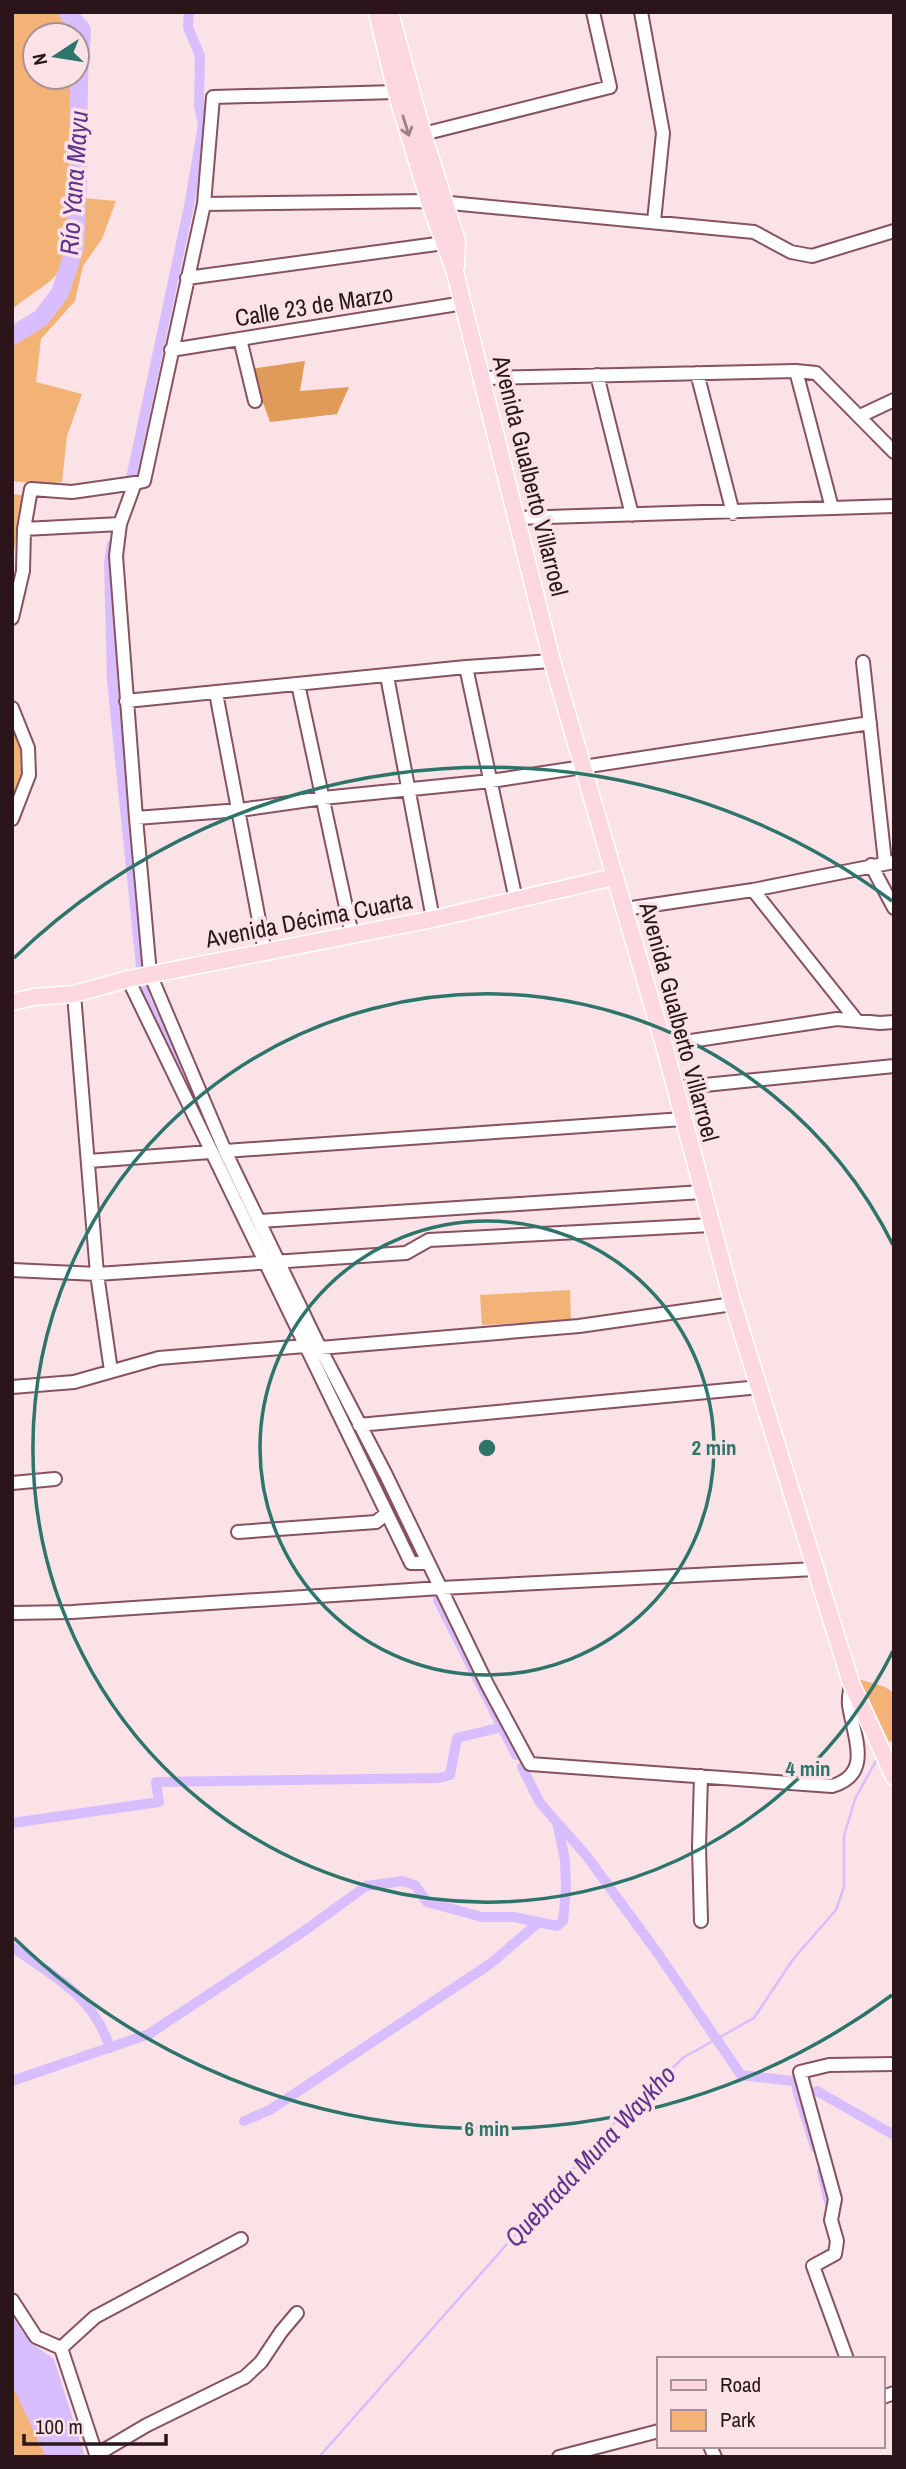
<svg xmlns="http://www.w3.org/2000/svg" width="906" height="2469" font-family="'Archivo Narrow',sans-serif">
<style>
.green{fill:#f3b377}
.forest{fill:#e09b59}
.water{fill:#d9beff}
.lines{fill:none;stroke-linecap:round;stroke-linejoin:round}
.stream{stroke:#d9beff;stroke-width:2.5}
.canal{stroke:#d9beff;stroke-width:10}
.river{stroke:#d9beff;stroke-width:18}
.minor-casing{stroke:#875260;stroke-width:16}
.major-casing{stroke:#fff;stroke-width:19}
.minor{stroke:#fff;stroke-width:12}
.major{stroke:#fed8e1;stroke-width:16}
.oneway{stroke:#9f8088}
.ring{fill:none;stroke:#2d746a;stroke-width:3.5}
.labels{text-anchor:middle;stroke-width:7;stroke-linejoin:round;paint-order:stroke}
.street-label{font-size:24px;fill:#2b151b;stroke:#fbe2e7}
.water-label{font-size:26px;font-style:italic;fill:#60338e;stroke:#fbe2e7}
.centre{fill:#2d746a;stroke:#fbe2e7;stroke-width:3.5}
.ring-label{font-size:21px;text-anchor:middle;font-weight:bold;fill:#2d746a;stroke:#fbe2e7;stroke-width:7;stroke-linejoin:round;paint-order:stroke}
</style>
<rect width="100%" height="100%" fill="#fbe2e7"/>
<!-- green -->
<path class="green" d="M12,12H59L77,32V35H35V77H75C75,119 82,246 55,276C43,289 25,297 12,310Z
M83,198L116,201L102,239L83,266L75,301L41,339L36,382L82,394L67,436L62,482L44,484L12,481V341L42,325L65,297L80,253Z
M12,494L23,495L12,563Z
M12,720L19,734L22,776L12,800Z
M570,1290L571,1321L482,1325L480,1295Z
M858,1679L885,1687L894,1693V1740L889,1742Z
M12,2385L16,2389L46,2457H12Z"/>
<!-- forest -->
<path class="forest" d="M305,361L300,391L349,387L337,414L270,422L251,369Z"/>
<!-- water -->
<path class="water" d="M12,2316L31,2343L54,2359L85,2457H46L12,2385Z"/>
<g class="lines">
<!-- stream -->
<path class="stream" d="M319,2457L612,2125L684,2057L754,2018L794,1958L836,1910L844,1887V1836L855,1799L878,1757"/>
<!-- canal -->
<path class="canal" d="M131,478L189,206L203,125L199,106L200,56L188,27L189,12
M112,544L109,563L112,680L141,967
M143,983L145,998L177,1066
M340,1402L374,1468
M381,1483L416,1555
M438,1600L516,1755
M522,1767L540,1803L586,1855L659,1955L741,2075L801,2082
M12,1823L159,1802L156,1782L439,1778L450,1775L457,1738L502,1727
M12,1947C56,1978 92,1994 110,2048
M797,2080V2090L815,2147
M12,2081L149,2034L307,1929L366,1886L402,1881L415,1885L427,1902L482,1917H514L557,1926L563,1921L566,1889L565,1860L557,1822
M817,2091L894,2135
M244,2121L270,2110L490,1964L539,1922
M822,2172L829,2202"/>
<!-- river -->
<path class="river" d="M12,336L41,318L60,293L75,247L78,185L79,79L82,30L67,12"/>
<defs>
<path id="minor" d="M641,12L663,133L654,221
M396,92L213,97L204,204L144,481L135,483L120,524L116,556L136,818L150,974L225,1151L320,1348L386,1475L487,1684L530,1764L832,1786C874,1774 853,1735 849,1705C848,1698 850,1691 851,1683
M423,134L610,87L593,12
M204,204L429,201L754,232L791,252L812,256L894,231
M187,278L444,243
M240,339L255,401
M171,350L464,303
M796,371L832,508
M697,373L733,513
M597,375L632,515
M483,378L796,371L816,373L894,452
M860,416L894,400
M516,518L894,506
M24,529L120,524
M12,618L23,571L24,529L31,489L72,492L135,483
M863,662L885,862
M466,667L516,900
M387,676L433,919
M298,684L352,935
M216,693L265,952
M126,701L466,667L552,661
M12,708L28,748L29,775L12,819
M136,818L240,810L323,798L491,781L870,723
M871,865L894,908
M753,890L857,1021
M625,909L753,890L894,862
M128,979L411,1563H428
M74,994L97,1274L111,1371
M664,1045L837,1019L880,1023L894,1022
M675,1088L894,1066
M225,1151L683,1119
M89,1161L210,1152
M260,1221L702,1192
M12,1270L97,1274L406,1253L429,1240L711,1225
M12,1387L74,1382L159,1358L305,1346L320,1348L579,1326L733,1304
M359,1425L760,1387
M12,1483L55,1479
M238,1532L376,1522L386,1514
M12,1613L72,1612L441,1588L815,1569
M701,1921L699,1847L701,1776
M12,2300L36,2337L61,2348L97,2457
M61,2348L95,2317L241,2239
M847,2359L813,2266L835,2254L837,2241L831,2220L835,2199L800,2072L829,2065L894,2064
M883,2397L894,2393
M710,2446L715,2457
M96,2455L147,2425L245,2377L261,2362L281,2332L297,2313
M559,2457L659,2431"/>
<path id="major" d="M377,12L396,92L429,201L455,272L552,661L664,1045L733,1304L851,1683L894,1777
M390,12L423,134L457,241L456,266
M12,1002L34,997L74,994L128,979L433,919L614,877"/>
</defs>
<!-- minor casing -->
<use href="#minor" class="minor-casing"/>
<!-- major casing -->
<use href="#major" class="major-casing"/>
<!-- minor -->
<use href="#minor" class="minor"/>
<!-- major -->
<use href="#major" class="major"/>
</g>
<!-- one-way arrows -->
<defs><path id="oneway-shaft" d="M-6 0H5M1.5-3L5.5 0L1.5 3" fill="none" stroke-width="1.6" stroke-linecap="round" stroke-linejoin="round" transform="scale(1.75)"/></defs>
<use class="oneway" href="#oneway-shaft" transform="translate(406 126) rotate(73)"/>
<!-- distance rings -->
<g class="ring">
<circle cx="487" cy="1448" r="227"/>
<path d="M893 1651A454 454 0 1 1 893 1245"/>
<path d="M892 1995A681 681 0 0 1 14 1938M14 958A681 681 0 0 1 892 901"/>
</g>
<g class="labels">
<!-- street labels -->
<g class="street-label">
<text transform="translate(314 306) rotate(-9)" y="8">Calle 23 de Marzo</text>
<text transform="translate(530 476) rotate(76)" y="8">Avenida Gualberto Villarroel</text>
<text transform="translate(309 920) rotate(-11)" y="8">Avenida Décima Cuarta</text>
<text transform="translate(679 1022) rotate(75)" y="8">Avenida Gualberto Villarroel</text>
</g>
<!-- water labels -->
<g class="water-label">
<text transform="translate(74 183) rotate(-86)" y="9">Río Yana Mayu</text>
<text transform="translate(590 2156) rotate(-47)" y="9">Quebrada Muna Waykho</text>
</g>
</g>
<circle cx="487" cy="1448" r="10" class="centre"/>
<g class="ring-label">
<text x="714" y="1455">2 min</text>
<text x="808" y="1776">4 min</text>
<text x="487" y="2136">6 min</text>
</g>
<!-- border -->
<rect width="906" height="2469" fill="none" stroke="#2b151b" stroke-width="28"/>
<!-- legend -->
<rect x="657" y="2357" width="228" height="91" fill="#fbe2e7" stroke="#a89095" stroke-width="2"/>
<rect x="671" y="2380" width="35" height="10" fill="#fed8e1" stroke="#a89095" stroke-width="2"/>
<text x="720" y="2392" font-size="21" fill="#2b151b">Road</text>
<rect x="671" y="2410" width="35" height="21" fill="#f3b377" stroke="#a89095" stroke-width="2"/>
<text x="720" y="2427" font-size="21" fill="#2b151b">Park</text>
<!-- north arrow -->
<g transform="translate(56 56) rotate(258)"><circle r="33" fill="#fbe2e7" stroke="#a89095" stroke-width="2"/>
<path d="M0-5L12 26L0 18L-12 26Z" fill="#2d746a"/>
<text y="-10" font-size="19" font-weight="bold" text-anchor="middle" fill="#2b151b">N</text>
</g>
<!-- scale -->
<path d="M24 2434v10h142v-10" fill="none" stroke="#2b151b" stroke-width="3.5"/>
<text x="35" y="2434" font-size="21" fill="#2b151b" stroke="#fbe2e7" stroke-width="5" paint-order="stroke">100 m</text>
</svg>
